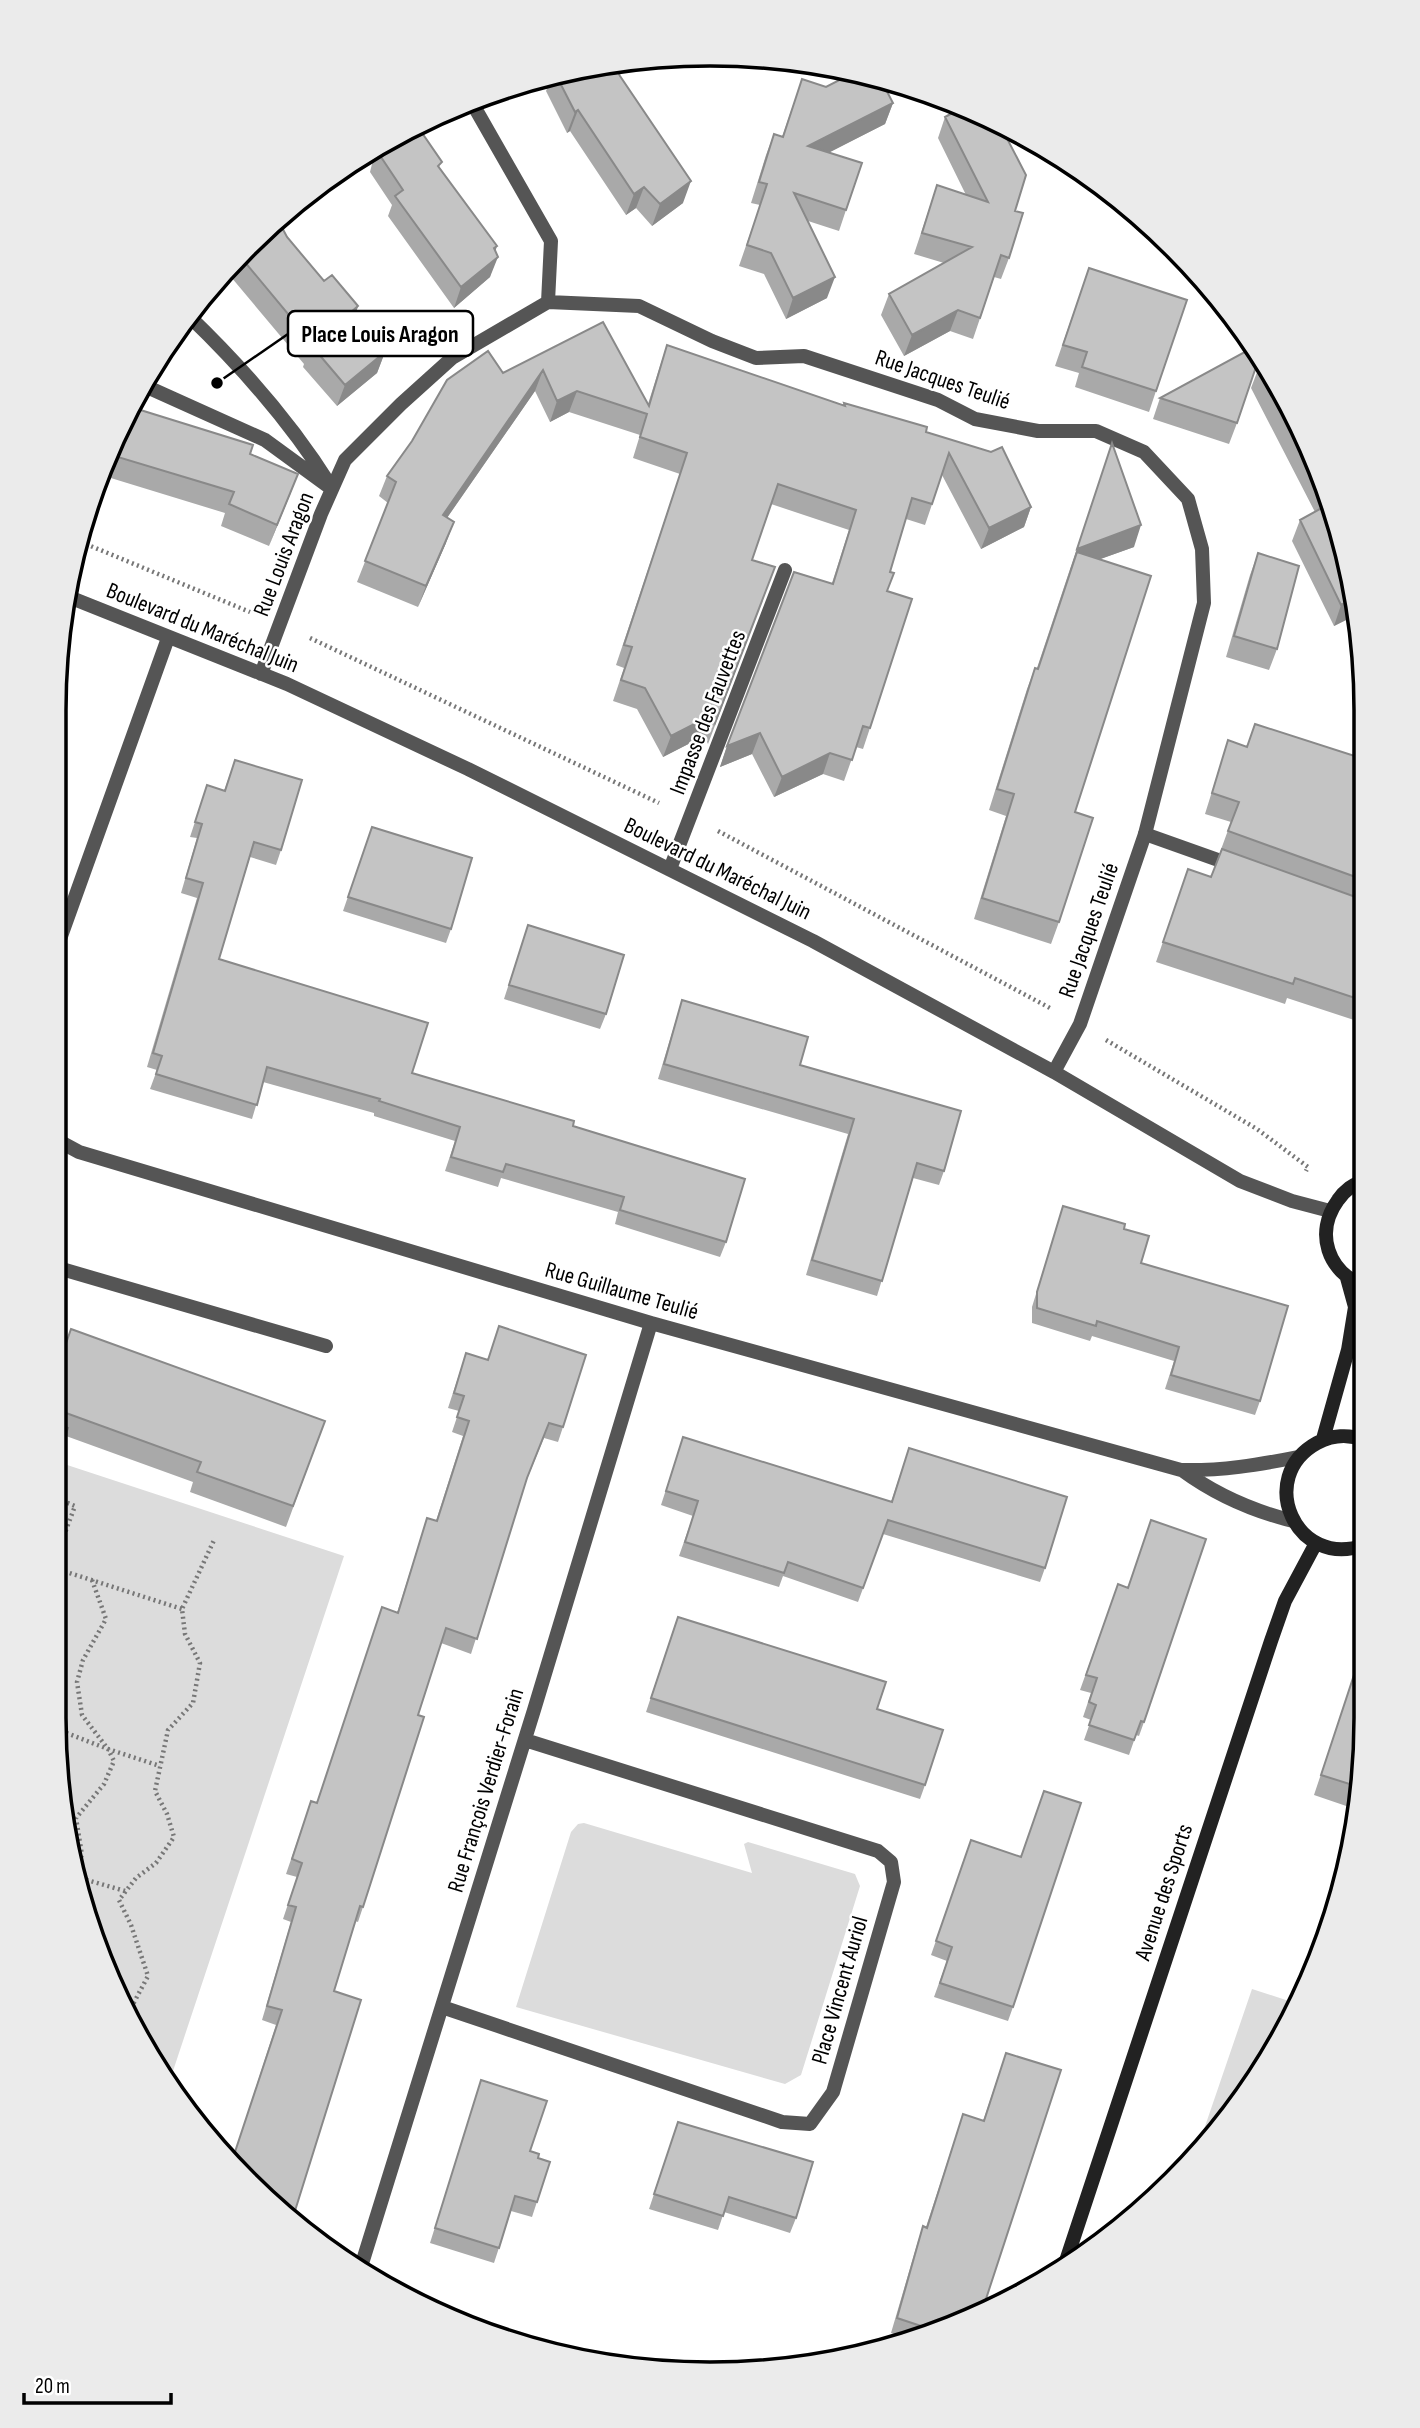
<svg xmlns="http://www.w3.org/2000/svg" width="1420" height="2428" font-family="'Sofia Sans Condensed',sans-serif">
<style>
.green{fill:#dcdcdc}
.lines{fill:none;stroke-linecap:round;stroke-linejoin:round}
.path{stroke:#777;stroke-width:4.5;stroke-dasharray:2 3.5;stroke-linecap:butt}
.lane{stroke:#555;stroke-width:14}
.street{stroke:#555;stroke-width:14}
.secondary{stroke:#222;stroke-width:14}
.wall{fill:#a9a9a9}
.shaded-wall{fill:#898989}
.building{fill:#c4c4c4;stroke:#898989;stroke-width:2}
.labels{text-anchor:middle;stroke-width:5;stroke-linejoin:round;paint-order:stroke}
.street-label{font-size:23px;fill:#000;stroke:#fff}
.rim{fill:none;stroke:#000;stroke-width:3.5}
.leader{fill:none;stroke:#000;stroke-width:2.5}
.callout-dot{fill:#000;stroke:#fff;stroke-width:2.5}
.callout{fill:#fff;stroke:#000;stroke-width:2.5}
.callout-label{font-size:24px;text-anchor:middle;font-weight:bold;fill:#000}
</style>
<rect width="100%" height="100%" fill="#fff"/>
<!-- green -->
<path class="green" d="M55,1461L344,1556L170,2080L89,1928L54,1718V1539L60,1522L55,1519Z
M584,1823L752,1873L744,1844L748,1842L855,1874L860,1886L801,2075L785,2084L516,2007L571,1832L578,1824Z
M1252,1989L1295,2003L1255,2082L1200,2141Z"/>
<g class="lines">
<!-- path -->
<path class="path" d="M81,542L250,612
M310,638L659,803
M718,831L1050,1008
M1106,1040L1257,1129L1308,1167L1306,1171
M54,1562L75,1506L55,1498
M54,1568L182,1609
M92,1580L106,1619L83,1660L77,1682L82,1715L108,1749L160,1766
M56,1729L108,1749L114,1761L104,1784L76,1818L82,1855L78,1863
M81,1882L87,1880L125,1891
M131,2008L148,1976L131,1925L119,1900L136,1878L156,1863L174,1837L167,1814L155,1791L168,1730L193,1703L200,1663L185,1634L182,1609L215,1538"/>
<!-- lane -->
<path class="lane" d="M1145,834L1235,866
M55,1267L326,1346"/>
<!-- street -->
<path class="street" d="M471,101L551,241L548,302
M548,302L639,306L712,341L756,358L804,356L938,400L975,419L1038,431H1096L1144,452L1188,499L1202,549L1204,603L1145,834L1080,1024L1054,1072
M189,316C241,366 294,427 332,488
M145,386L265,440L328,486
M69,597L287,684L468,769L813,941L1054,1072L1240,1181L1292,1201L1330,1211
M261,674L321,514L345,460L401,404L452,358L548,302
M670,869L785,570
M55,953L168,638
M55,1139L79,1152L651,1323L1181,1470C1221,1471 1258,1465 1298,1457
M1182,1470C1216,1495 1253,1511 1293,1521
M442,2007L782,2122L810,2124L833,2092L894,1882L891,1862L878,1851L525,1740
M360,2270L534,1710L651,1323"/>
<!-- secondary -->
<path class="secondary" d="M1364,1181C1354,1183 1344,1191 1338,1200C1314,1233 1328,1272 1364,1286
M1323,1439L1348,1350L1355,1307L1347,1278
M1364,1440C1349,1434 1332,1435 1317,1443C1255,1477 1296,1570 1364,1545
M1066,2261L1271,1641L1285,1601L1316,1543"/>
</g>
<!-- wall -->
<path class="wall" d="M582,67L683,203L652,226L636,208L626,215L570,131L567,133L546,91L548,86L544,78Z
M802,79L826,87L893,103L885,124L829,152L846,210L839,231L808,221L827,298L786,319L764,274L739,266L760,205L751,203L766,155L774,134L782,137Z
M945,117L1015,211L1009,258L1001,279L994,277L973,339L950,331L904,356L881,315L889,294L944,263L914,254L937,185L966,195L938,138Z
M427,121L423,134L440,168L495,252L490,277L454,308L388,216L392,205L370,172L372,164L366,154Z
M287,237L324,281L358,306L355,316L385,352L377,373L337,406L303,367L304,364L226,271L246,247Z
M1082,288L1156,391L1149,412L1075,387L1079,373L1055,366Z
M603,322L648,404L660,366L667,345L843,405L844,403L926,432L1031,507L1024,527L981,549L942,475L925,525L906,519L890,572L870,728L863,749L856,747L844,781L823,774L774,797L752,754L720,767L727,746L832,583L849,530L771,504L752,560L775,567L708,744L704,736L663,757L637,709L613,701L624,668L616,665L680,474L633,458L640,435L569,412L550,422L535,391L447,518L446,543L418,607L357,582L388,503L379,496L387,476L503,373Z
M1259,367L1331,500L1354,616L1334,626L1292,541L1300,520L1315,512L1251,388Z
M1160,398L1237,423L1229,444L1153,419Z
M134,408L298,474L269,546L221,526L225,513L101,475Z
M1112,443L1134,547L1100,559L1075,812L1059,922L1051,944L974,919L1006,816L989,810L1027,689L1035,668H1037Z
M1258,553L1277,649L1269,670L1226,657L1250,575Z
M1255,724L1364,759V990L1354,1020L1287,998L1285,1004L1156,962L1188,869L1211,877L1231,822L1205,814L1228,740L1247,747Z
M235,760L281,850L276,865L250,857L219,959L412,1073L573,1126L726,1242L720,1257L615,1224L618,1212L501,1178L498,1187L445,1171L455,1141L374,1116V1113L263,1082L252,1119L150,1089L157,1070L147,1067L197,898L181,893L197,838L190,837L207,785L224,791Z
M372,827L451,929L446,943L343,911Z
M528,925L606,1014L600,1029L504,999Z
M682,1000L800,1065L944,1171L939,1185L913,1178L877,1296L806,1275L848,1134L658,1079Z
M1063,1206L1124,1229L1141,1263L1260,1401L1255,1415L1165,1389L1174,1361L1092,1336L1090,1341L1032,1323V1307Z
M499,1326L563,1427L558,1442L544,1438L525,1484L471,1654L441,1643L418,1715L363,1907L358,1922L355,1921L334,1991L294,2214L233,2158L276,2025L262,2020L291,1922L283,1919L297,1877L286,1874L311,1801L317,1803L397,1613L427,1518L436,1521L463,1436L452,1432L459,1411L448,1408L466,1353L488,1360Z
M55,1375L325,1421L286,1527L190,1492L193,1482L66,1436L55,1468Z
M683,1437L891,1502L909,1448L1045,1568L1040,1582L883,1534L858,1602L783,1576L779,1587L679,1556L693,1516L661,1505Z
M1118,1584L1144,1722L1139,1736L1136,1735L1129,1755L1084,1740L1091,1720L1083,1717L1091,1693L1080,1690Z
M673,1631L877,1709L925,1785L920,1799L646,1712Z
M1354,1675L1364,1761L1355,1809L1314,1795Z
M971,1840L1013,2007L1008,2021L934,1997L947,1961L931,1955Z
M1006,2053L984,2305L921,2339L914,2340L891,2333L918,2241L923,2226L926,2227L963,2114L983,2121Z
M481,2080L530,2151L538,2158L550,2162L532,2217L511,2211L494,2263L430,2243Z
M678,2122L796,2218L790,2233L724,2212L718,2230L649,2209Z"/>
<!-- shaded-wall -->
<path class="shaded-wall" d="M893,103L885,124L801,167L808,146Z
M578,110L570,131L567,133L575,112Z
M427,122L420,142L418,127Z
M691,181L683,203L652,226L660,204Z
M644,187L636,208L626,215L634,194Z
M497,246L492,262L498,257L490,277L454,308L461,287L494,248Z
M835,277L827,298L786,319L793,298Z
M358,306L351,328V312Z
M958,310L950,331L904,356L912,335Z
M385,352L377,373L337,406L345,385Z
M543,370L535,391L435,535L443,515Z
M577,391L569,412L550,422L557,401Z
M298,474L290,495L269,546L277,525Z
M1031,507L1024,527L981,549L989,528Z
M454,522L446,543L418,607L426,586Z
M1141,525L1134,547L1070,570L1077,552L1070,571L1077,549Z
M1351,600L1354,616L1334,626L1341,605Z
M712,715L704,736L663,757L671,736Z
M760,733L752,754L720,767L727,746Z
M830,753L823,774L774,797L782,777Z"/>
<!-- building -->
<path class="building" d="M614,64L620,76L691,181L660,204L644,187L634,194L578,110L575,112L556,75L582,67Z
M855,72L881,80L893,103L808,146L862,163L846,210L794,193L835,277L793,298L771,253L747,245L767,184L759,182L774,134L783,137L802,79L826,87Z
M965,106L1000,125L1026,175L1015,211L1023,213L1009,258L1001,255L980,318L958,310L912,335L889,294L972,247L922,233L937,185L988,202L945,117Z
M427,121L418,127L442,162L438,166L497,246L494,248L498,257L461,287L395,196L403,190L377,151L382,148L381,146Z
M278,220L287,237L324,281L332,275L358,306L351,312L385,352L345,385L311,345L313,344L239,255L246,247Z
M1089,268L1187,300L1156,391L1082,367L1087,352L1063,345Z
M603,322L649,406L667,345L845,406L844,403L927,427L926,432L991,452L1002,447L1031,507L989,528L949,453L932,504L912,498L890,572L894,573L887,591L912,599L870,728L863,726L852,760L830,753L782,777L760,733L727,746L794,572L833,584L856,510L778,484L752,560L775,567L715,723L712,715L671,736L645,688L621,680L632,647L624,645L687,453L640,437L647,414L577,391L557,401L543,370L443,515L454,522L426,586L365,561L396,482L387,476L412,441L447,380L488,351L503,373Z
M1252,348L1259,358L1237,423L1160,398Z
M1264,364L1278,382L1331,500L1351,600L1341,605L1300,520L1329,504L1259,367Z
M134,408L253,445L250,454L298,474L277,525L229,504L234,492L111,455Z
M1112,443L1141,525L1077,549Z
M1077,552L1151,576L1075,812L1093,818L1059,922L982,898L1014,794L997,789L1035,668L1038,669Z
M1258,553L1299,566L1277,649L1234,636Z
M1255,724L1364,759V880L1228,831L1239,802L1212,793L1228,740L1247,747Z
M235,760L302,780L281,850L254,842L219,959L428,1023L412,1073L574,1121L573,1126L745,1179L726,1242L620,1210L624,1197L506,1164L503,1172L451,1157L460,1127L379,1101L380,1099L267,1067L257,1105L156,1074L162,1056L153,1053L203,883L186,878L202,824L195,822L207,785L225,791Z
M372,827L472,858L451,929L348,897Z
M1222,849L1364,900V990L1361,1000L1295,978L1293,984L1163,942L1188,869L1211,877Z
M528,925L624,955L606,1014L509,985Z
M682,1000L808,1037L800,1065L961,1111L944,1171L917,1163L882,1281L812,1260L854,1119L664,1064Z
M1063,1206L1125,1224L1124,1229L1149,1236L1141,1263L1288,1306L1260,1401L1171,1375L1179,1347L1097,1321L1096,1326L1037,1308V1292Z
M499,1326L586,1355L563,1427L549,1423L527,1478L477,1639L446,1628L418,1715L424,1717L363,1907L360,1906L334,1991L361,2000L294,2214L233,2158L282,2010L267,2006L296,1907L288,1905L302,1863L292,1859L311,1801L317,1803L382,1607L398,1613L427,1518L437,1521L469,1421L457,1417L464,1396L454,1393L466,1353L488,1360Z
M71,1329L325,1421L293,1506L197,1472L201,1462L55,1409V1375Z
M55,1424L68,1428L55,1468Z
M683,1437L892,1502L909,1448L1067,1497L1045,1568L888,1520L863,1588L788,1562L784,1573L685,1542L698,1501L666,1491Z
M1151,1520L1206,1539L1144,1722L1141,1721L1134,1740L1089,1725L1096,1705L1089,1702L1097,1678L1086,1675L1118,1584L1128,1588Z
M678,1617L886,1682L877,1709L943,1730L925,1785L651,1698Z
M1354,1675L1364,1678V1761L1359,1787L1321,1775Z
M1044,1791L1081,1803L1013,2007L940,1983L952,1947L936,1941L971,1840L1021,1857Z
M1006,2053L1061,2070L984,2305L936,2331L897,2318L923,2226L927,2228L963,2114L984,2121Z
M481,2080L547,2101L530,2151L539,2154L538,2158L550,2162L537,2202L515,2196L499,2248L435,2228Z
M678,2122L813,2162L796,2218L729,2197L723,2216L654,2194Z
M1124,2214L1130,2216L1120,2227Z
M481,2325L510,2333L509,2337Z"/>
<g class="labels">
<!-- street labels -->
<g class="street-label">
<text transform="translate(943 379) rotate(19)" y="8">Rue Jacques Teulié</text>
<text transform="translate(283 554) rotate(-69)" y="8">Rue Louis Aragon</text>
<text transform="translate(203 627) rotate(22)" y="8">Boulevard du Maréchal Juin</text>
<text transform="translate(707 712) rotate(-69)" y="8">Impasse des Fauvettes</text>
<text transform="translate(718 868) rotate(26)" y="8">Boulevard du Maréchal Juin</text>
<text transform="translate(1088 930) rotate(-71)" y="8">Rue Jacques Teulié</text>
<text transform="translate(622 1290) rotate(16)" y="8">Rue Guillaume Teulié</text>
<text transform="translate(485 1790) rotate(-73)" y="8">Rue François Verdier-Forain</text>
<text transform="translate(1163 1892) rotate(-72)" y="8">Avenue des Sports</text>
<text transform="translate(839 1990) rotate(-74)" y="8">Place Vincent Auriol</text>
</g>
</g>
<!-- crop -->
<path d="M0 0H1420V2428H0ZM710 66H710A644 644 0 0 1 1354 710V1718A644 644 0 0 1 710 2362H710A644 644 0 0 1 66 1718V710A644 644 0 0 1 710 66Z" fill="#ebebeb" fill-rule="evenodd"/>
<path class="rim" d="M710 66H710A644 644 0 0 1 1354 710V1718A644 644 0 0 1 710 2362H710A644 644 0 0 1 66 1718V710A644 644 0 0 1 710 66Z"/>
<!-- callouts -->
<path class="leader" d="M217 383L288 334"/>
<circle class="callout-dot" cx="217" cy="383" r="7"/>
<rect class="callout" x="288" y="311" width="185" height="45" rx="7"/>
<g class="callout-label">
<text x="380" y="342">Place Louis Aragon</text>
</g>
<!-- scale -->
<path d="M24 2393v10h147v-10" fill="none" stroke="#000000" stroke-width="3.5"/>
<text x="35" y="2393" font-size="21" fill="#000000" stroke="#ffffff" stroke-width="5" paint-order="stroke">20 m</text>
</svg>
